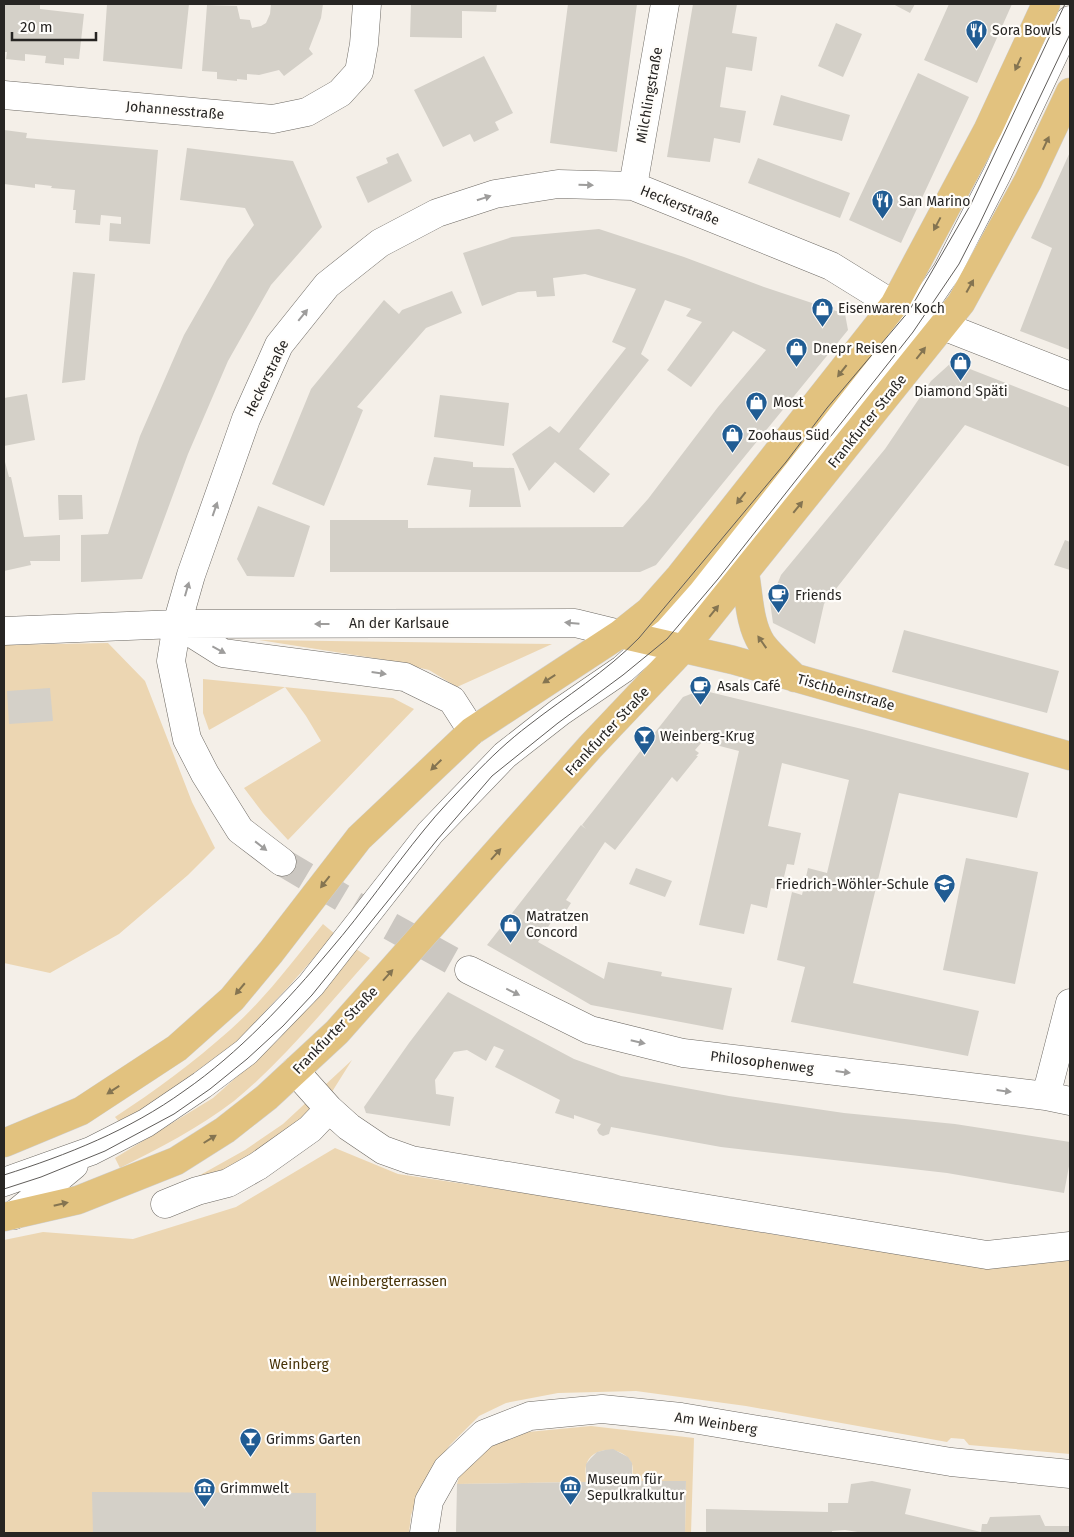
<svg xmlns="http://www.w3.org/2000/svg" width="1074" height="1537" font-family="'Fira Sans',sans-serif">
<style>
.green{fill:#ecd6b2}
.building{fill:#d4d0c8}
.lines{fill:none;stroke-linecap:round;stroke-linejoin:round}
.minor-tunnel{stroke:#cbc7c1;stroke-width:28;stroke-dasharray:28 14;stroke-linecap:butt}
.minor-casing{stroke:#6d6963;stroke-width:29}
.major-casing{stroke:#cfcfcf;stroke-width:29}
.minor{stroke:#fff;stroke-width:28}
.major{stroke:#e2c27f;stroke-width:28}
.tram{stroke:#605d5a;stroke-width:1}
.oneway{fill:#847451}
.oneway2{fill:#9e9d9c}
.labels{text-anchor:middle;stroke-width:4.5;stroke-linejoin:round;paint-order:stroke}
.poi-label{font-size:14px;fill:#272523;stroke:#fffdfa;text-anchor:start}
.street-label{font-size:14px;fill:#272523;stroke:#fffdfa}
.park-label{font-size:14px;fill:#473206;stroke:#fffdfa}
</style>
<rect width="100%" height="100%" fill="#f4efe8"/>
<!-- green -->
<path class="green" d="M259,640L552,644L457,687L429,670L386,660Z
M108,643L145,681L192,802L215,848L188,875L119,934L50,973L4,963V645Z
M203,679L393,698L414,709L288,840L263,813L244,788L321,741L306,716L285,687L209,730L203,713Z
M323,924L335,934L290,985L236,1042L152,1104L120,1123L115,1117C155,1091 194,1062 230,1030C265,999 294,960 323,924Z
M356,949L370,958C327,1006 284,1060 234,1101C199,1128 159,1148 120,1168L115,1158L213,1098L278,1040Z
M352,1060L330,1095L247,1165L177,1188L245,1150L283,1124Z
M335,1148L398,1174L618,1207L777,1235L988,1265L1070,1260V1454L969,1445L964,1439L951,1438L947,1442L746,1406L636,1391L558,1393L506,1403L479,1416L450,1445L422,1484L411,1515L409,1533H4V1240L43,1232L133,1239L236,1207Z
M591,1426L694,1438L691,1533H685L686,1481H632C632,1475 634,1467 631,1462C622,1445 590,1446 586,1466C585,1470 586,1477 586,1482L457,1484L460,1474L487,1448L528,1432Z"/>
<!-- building -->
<path class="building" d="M4,4H40V9L84,14L79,59L64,58V65L45,63L46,56L25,54V61L6,59L7,52H4Z
M107,4H189L182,69L103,61Z
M271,4H323L321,18L309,49L313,54L284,76L279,70L259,75L247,74V80L237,79V81L217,79V72L202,71L207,5L237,6L240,19L250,20L252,28L261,26L266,23L270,14Z
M411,4H497L496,12L462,11V38L410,37Z
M568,4H637L617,152L550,143Z
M693,4H737L732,33L757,37L752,71L726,67L720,107L746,111L740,143L714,138L710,162L667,157Z
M893,4H915L910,13Z
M949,4H1012L977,83L924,60Z
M836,23L862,34L843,77L818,66Z
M484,56L513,113L495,122L499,130L474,142L470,134L443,147L414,90Z
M918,73L969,97L901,243L849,220Z
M781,95L850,115L842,141L773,125Z
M4,130L27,133L26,138L158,150L150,244L109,241L110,223L121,224V217L101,215L100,225L75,223L76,210H73L75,190L51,188L52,186L35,184V188L4,184Z
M187,148L293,161L322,227L271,285L228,361L188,454L142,579L81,582V535L108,534L140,436L184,335L227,260L254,225L245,208L180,200Z
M1070,152V350L1020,331L1052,248L1031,238Z
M398,153L412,181L368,203L356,177L388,163L386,158Z
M758,158L850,193L840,218L748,183Z
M599,229L684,257L764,287L845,314L848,330L656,565L640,572H330V520H408V528L623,527L648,499L718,407L766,350L733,331L691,387L667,370L702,322L686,316L691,309L665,300L641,354L649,360L579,449L610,474L594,493L555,462L529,491L512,454L550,426L559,433L626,348L612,342L636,289L585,274L553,278L555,296L537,297L536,291L518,292L482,306L463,253L512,237Z
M73,272L95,274L85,380L62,383Z
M452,291L462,313L426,328L357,407L363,410L324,506L272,484L311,389L384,300L399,314L402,310Z
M952,362L1070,408V467L965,425L824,604L815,644L773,623L770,602L781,575L885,449L931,381Z
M27,394L35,440L4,446V398Z
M440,395L509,403L504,446L434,437Z
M434,457L473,462V467L514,468L521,507H469L471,490L427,485Z
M4,458L9,477H11L24,537L60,535V561H30L31,565L4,571Z
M58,495H82L83,519L59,520Z
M258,506L310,526L294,577L247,576L237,559Z
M1065,540L1070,542V570L1054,565Z
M904,630L1059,671L1047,713L892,672Z
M50,688L53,721L9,724L7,691Z
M701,690L862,729L1029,773L1017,818L899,793L853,983L979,1011L968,1056L791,1022L805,967L777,960L792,892L802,895L808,868L827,873L849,780L782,763L768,826L801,833L794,865L787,864L781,890L771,888L767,908L751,904L744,934L699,925L739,751L712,744L702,742L695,750L699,753L696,756H698L677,782L672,777L615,850L605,842L566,900L571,903L559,922L554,918L538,942L604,979L608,962L662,972L661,976L732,988L723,1030L591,1005L487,945L581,825L586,829L582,825L679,702L683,697Z
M966,858L1038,872L1015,984L943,970Z
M636,868L672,881L665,897L629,884Z
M448,992L574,1059L621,1076L729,1096L844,1113L955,1124L1070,1142V1161L1064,1193L947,1173L721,1147L611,1127L609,1134L603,1136L599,1134L597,1130L601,1124L574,1115V1119L555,1113L560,1100L495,1067L504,1050L494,1046L486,1061L467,1050L454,1052L435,1080L436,1094L454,1097L450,1126L366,1113L364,1107L409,1043Z
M613,1449L628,1457L632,1463V1481H686L685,1533H456L457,1484L586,1482V1464L591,1458L597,1452L605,1450Z
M872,1481L911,1489L905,1514L981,1532L982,1524H987L990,1517L1040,1515L1045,1526H1070V1533H864L845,1530L832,1531V1533H706V1509L828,1512V1503H848L851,1484Z
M92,1492L316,1493V1533H93Z"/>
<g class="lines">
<!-- minor-tunnel -->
<path class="minor-tunnel" d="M282,862L381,921L469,970"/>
<defs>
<path id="minor" d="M4,95L273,119L307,112L340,93L359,72L364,44L367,4
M633,186L665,4
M177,624L223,653L405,677L452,700L472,731
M4,631L177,624L575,623L620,634
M282,862L240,830L205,774L187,739L171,661L177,624L191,575L246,419L279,345L327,285L380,243L437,213L495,194L558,184L633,186L831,266L894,305L943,326L1070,376
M469,970L590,1030L683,1053L1046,1096L1070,1101
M1046,1096L1070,1003
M329,1109L349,1127L383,1150L411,1160L987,1255L1070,1246
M4,1182L91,1151L146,1123L202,1085L246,1052L311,985L430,833L505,755L560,712L623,669L653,642L693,595L912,322L947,271L997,174L1070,20
M165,1204L197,1191L228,1183L258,1166L310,1129L329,1109L295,1071
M14,1215L74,1165
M424,1533L429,1501L447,1469L484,1434L530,1416L602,1409L681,1417L951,1462L1070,1474"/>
<path id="major" d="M745,573C749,595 749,624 762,644C771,656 784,667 795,678
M620,634L733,660L1070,756
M4,1143L81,1111L177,1048L232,999L271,952L359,838L472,731L620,634L649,611L680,576L894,305L988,129L1046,4
M4,1217L78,1200L176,1161L225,1130L267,1097L337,1032L591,746L683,649L961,303L1028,181L1070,92"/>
</defs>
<!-- minor casing -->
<use href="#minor" class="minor-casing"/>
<!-- major casing -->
<use href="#major" class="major-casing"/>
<!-- minor -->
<use href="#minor" class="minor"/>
<!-- major -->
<use href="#major" class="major"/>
<!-- tram -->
<path class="tram" d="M4,1175C67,1155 130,1130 184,1091C239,1053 287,1001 330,950C363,912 392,869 424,830C439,811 456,794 473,776C490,758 509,740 529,725C566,696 606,672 639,638L786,462L827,408L909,311L971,204L1065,4
M4,1189L41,1177L105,1151L174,1114L210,1089L247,1059L283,1026L312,995L437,840L492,776L558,723L623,675L667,639L718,579L913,332L959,264L979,225L1070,34"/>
</g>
<!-- one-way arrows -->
<defs><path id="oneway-solid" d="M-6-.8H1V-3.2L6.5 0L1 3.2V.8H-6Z" transform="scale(1.25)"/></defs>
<g class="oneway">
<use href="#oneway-solid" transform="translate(1018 64) rotate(115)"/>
<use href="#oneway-solid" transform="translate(1046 143) rotate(-65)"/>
<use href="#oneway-solid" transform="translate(937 224) rotate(118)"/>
<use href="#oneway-solid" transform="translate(970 286) rotate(-61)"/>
<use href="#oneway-solid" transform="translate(921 353) rotate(-52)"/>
<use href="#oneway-solid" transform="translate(842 371) rotate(128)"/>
<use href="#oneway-solid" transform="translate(741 498) rotate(128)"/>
<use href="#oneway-solid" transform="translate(798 507) rotate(-51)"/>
<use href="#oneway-solid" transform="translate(714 611) rotate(-51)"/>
<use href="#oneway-solid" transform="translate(762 642) rotate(-125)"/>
<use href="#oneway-solid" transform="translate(549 679) rotate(147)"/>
<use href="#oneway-solid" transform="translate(436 765) rotate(136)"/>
<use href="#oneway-solid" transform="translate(496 854) rotate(-48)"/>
<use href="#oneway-solid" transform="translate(325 882) rotate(128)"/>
<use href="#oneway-solid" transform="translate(388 975) rotate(-48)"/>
<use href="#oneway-solid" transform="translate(240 989) rotate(130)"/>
<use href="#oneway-solid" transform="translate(113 1090) rotate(147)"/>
<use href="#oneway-solid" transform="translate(210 1139) rotate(-32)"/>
<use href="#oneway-solid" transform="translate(61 1204) rotate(-13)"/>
</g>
<g class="oneway2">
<use href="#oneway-solid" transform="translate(586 185) rotate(2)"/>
<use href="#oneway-solid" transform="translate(484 198) rotate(-18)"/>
<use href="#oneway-solid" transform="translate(303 315) rotate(-51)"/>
<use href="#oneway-solid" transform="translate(215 509) rotate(-71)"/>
<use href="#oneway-solid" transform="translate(187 589) rotate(-74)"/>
<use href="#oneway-solid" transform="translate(572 623) rotate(-175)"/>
<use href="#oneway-solid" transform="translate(322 624) rotate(180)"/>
<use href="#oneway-solid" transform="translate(219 650) rotate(28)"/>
<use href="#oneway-solid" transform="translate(379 673) rotate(8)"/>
<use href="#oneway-solid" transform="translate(261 846) rotate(38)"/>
<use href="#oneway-solid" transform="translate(513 992) rotate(26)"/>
<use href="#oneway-solid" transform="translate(638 1042) rotate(13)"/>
<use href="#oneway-solid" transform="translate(843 1072) rotate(7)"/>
<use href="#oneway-solid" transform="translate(1004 1091) rotate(7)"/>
</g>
<!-- icons -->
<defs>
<symbol id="restaurant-pin" viewBox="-11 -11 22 30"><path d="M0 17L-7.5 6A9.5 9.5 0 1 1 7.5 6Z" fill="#205c93" stroke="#fffdfa"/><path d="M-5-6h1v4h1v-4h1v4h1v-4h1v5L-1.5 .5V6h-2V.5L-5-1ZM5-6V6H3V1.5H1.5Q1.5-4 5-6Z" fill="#fff"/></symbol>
<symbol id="shop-pin" viewBox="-11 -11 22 30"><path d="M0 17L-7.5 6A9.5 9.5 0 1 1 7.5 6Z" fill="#205c93" stroke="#fffdfa"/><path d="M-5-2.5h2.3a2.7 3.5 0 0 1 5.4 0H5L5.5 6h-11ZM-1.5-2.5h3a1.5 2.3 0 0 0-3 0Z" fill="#fff"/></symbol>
<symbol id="cafe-pin" viewBox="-11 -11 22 30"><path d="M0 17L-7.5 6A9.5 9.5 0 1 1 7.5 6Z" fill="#205c93" stroke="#fffdfa"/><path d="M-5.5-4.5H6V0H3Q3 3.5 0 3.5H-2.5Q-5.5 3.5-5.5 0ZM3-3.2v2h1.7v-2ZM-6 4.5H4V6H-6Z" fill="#fff"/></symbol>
<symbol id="bar-pin" viewBox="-11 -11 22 30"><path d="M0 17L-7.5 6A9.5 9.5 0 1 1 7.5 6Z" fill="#205c93" stroke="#fffdfa"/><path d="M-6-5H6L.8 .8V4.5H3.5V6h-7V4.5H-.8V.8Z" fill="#fff"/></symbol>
<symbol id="school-pin" viewBox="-11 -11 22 30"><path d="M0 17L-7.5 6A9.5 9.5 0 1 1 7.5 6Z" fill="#205c93" stroke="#fffdfa"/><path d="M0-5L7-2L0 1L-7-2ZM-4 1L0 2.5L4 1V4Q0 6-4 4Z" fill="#fff"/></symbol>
<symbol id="museum-pin" viewBox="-11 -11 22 30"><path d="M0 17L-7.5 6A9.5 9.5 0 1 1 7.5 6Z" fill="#205c93" stroke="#fffdfa"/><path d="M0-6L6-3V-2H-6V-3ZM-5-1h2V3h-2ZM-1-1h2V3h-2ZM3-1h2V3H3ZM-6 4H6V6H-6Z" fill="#fff"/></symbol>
</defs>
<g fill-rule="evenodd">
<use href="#restaurant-pin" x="964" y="18" width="25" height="34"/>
<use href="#restaurant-pin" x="870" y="188" width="25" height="34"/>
<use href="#shop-pin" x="810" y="296" width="25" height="34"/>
<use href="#shop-pin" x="784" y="336" width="25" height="34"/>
<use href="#shop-pin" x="948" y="350" width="25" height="34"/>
<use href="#shop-pin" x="744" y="390" width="25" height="34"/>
<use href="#shop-pin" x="720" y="422" width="25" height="34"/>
<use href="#cafe-pin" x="766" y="582" width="25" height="34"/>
<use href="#cafe-pin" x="688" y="674" width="25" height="34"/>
<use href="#bar-pin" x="632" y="724" width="25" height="34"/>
<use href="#school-pin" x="932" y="872" width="25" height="34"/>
<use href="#shop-pin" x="498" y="912" width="25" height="34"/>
<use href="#bar-pin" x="238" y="1426" width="25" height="34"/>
<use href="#museum-pin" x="558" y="1474" width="25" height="34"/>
<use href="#museum-pin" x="192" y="1476" width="25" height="34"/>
</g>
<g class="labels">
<!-- poi labels -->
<g class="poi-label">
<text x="992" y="35">Sora Bowls</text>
<text x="899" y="206">San Marino</text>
<text x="838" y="313">Eisenwaren Koch</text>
<text x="813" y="353">Dnepr Reisen</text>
<text x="961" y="396" text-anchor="middle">Diamond Späti</text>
<text x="773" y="407">Most</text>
<text x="748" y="440">Zoohaus Süd</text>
<text x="795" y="600">Friends</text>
<text x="717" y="691">Asals Café</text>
<text x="660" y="741">Weinberg-Krug</text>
<text x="929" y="889" text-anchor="end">Friedrich-Wöhler-Schule</text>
<text x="526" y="921">Matratzen<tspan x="526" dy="16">Concord</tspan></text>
<text x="266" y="1444">Grimms Garten</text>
<text x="587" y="1484">Museum für<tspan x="587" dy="16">Sepulkralkultur</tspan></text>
<text x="220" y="1493">Grimmwelt</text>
</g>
<!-- street labels -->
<g class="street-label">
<text transform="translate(649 95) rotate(-80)" y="5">Milchlingstraße</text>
<text transform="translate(175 110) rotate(5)" y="5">Johannesstraße</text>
<text transform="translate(680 205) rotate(22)" y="5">Heckerstraße</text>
<text transform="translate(266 378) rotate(-64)" y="5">Heckerstraße</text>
<text transform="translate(867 421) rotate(-51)" y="5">Frankfurter Straße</text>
<text x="399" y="628">An der Karlsaue</text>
<text transform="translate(846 692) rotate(16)" y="5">Tischbeinstraße</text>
<text transform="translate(607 731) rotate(-47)" y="5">Frankfurter Straße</text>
<text transform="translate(335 1030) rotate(-46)" y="5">Frankfurter Straße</text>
<text transform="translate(762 1062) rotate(7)" y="5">Philosophenweg</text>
<text transform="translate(716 1423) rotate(9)" y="5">Am Weinberg</text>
</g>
<!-- park labels -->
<g class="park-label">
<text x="388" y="1286">Weinbergterrassen</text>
<text x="299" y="1369">Weinberg</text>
</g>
</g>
<!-- border -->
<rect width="1074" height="1537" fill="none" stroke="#272523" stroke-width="10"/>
<!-- scale -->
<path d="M12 32v8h84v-8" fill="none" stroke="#272523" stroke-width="2.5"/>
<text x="20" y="32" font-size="15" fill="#272523" stroke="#fffdfa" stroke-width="4" paint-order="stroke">20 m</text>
</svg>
